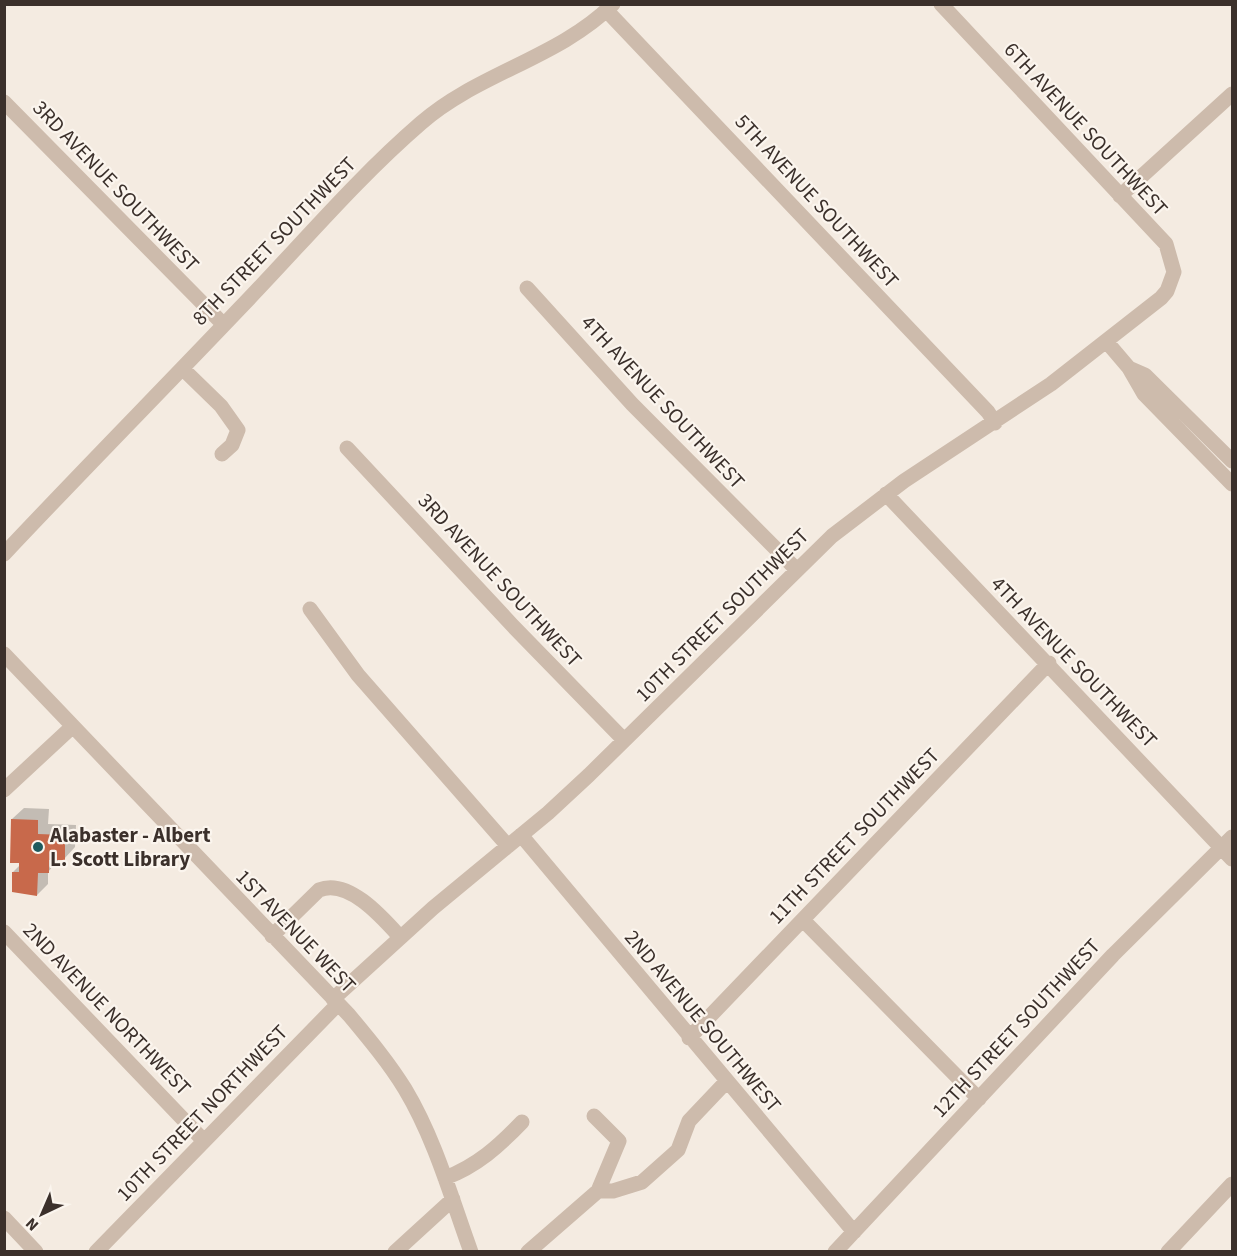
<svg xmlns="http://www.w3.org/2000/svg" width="1237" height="1256" font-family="'Source Sans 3',sans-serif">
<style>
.shadow{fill:#0003}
.building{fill:#c8694b}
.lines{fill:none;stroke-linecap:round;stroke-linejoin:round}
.minor{stroke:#cdbbac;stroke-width:15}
.poi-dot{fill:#1f5a5e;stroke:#fbf5ee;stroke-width:2}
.labels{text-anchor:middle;stroke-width:4.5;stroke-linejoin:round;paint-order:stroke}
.street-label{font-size:21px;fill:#3b302b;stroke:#fbf5ee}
.poi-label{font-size:21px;font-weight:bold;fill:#3b302b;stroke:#fbf5ee;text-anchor:start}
</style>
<rect width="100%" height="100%" fill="#f4ebe1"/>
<!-- shadow -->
<path class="shadow" d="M24,808L49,809L48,824L76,825L75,847L64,859H59L48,872V884L37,895L13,872L20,865L12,819Z"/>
<!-- building -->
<path class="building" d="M11,819L38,820V834L65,835V860H49V873H38L37,896L12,892V872H19V863H10Z"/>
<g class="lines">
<!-- minor -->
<path class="minor" d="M607,11L988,412L995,423
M4,102L224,325
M1120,196L1232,94
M527,288L632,404L796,569
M1106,341L1129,368
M183,369L221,406L238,430L232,445L222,454
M347,448L512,625L624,740
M1232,461L1145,375L1129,368L1144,394L1232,484
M886,494L1232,859
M4,554C82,471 162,390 240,308C300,246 355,180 421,123C478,73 559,58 613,4
M310,609L358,675L508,846
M4,654L349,1015C369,1039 389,1063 405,1089C435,1139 451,1197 471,1252
M4,790L73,726
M521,835L854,1232
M803,920L979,1099
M4,932L204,1141
M272,936L319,890C348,878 382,917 400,937
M333,999L433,908L548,813L589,775L832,536L904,481L1051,384L1161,298L1167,291L1174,272L1166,244L941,4
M689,1038L1049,663
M594,1116L619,1141L598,1191
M445,1178C477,1166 499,1146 522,1122
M4,1218L36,1252
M96,1252L338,1004
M395,1252L453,1199
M528,1252L598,1191H613L642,1182L678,1150L689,1121L726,1082
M835,1252L1113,955L1232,837
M1168,1252L1232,1184"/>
</g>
<!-- markers -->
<circle class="poi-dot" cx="38" cy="847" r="6"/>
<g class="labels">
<!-- street labels -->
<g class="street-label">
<text transform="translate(1086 129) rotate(47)" y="7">6TH AVENUE SOUTHWEST</text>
<text transform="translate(116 186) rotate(46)" y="7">3RD AVENUE SOUTHWEST</text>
<text transform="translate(817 201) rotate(47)" y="7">5TH AVENUE SOUTHWEST</text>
<text transform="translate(274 241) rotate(-46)" y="7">8TH STREET SOUTHWEST</text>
<text transform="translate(663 402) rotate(47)" y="7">4TH AVENUE SOUTHWEST</text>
<text transform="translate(500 580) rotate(47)" y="7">3RD AVENUE SOUTHWEST</text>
<text transform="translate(722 615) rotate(-45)" y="7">10TH STREET SOUTHWEST</text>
<text transform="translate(1074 662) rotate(46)" y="7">4TH AVENUE SOUTHWEST</text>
<text transform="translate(854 836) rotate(-46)" y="7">11TH STREET SOUTHWEST</text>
<text transform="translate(296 931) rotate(46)" y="7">1ST AVENUE WEST</text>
<text transform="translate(107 1009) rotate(46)" y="7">2ND AVENUE NORTHWEST</text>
<text transform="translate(703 1021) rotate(50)" y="7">2ND AVENUE SOUTHWEST</text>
<text transform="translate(1016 1028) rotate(-47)" y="7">12TH STREET SOUTHWEST</text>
<text transform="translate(202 1113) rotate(-46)" y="7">10TH STREET NORTHWEST</text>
</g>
<!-- poi labels -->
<g class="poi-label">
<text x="50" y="842">Alabaster - Albert<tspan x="50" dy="24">L. Scott Library</tspan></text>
</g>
</g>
<!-- border -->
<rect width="1237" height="1256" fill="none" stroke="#3b302b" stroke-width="12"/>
<!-- north arrow -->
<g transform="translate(42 1214) rotate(224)" stroke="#fbf5ee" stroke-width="4.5" paint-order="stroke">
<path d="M0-4.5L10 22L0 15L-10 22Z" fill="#3b302b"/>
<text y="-9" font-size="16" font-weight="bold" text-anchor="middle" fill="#3b302b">N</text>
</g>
</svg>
